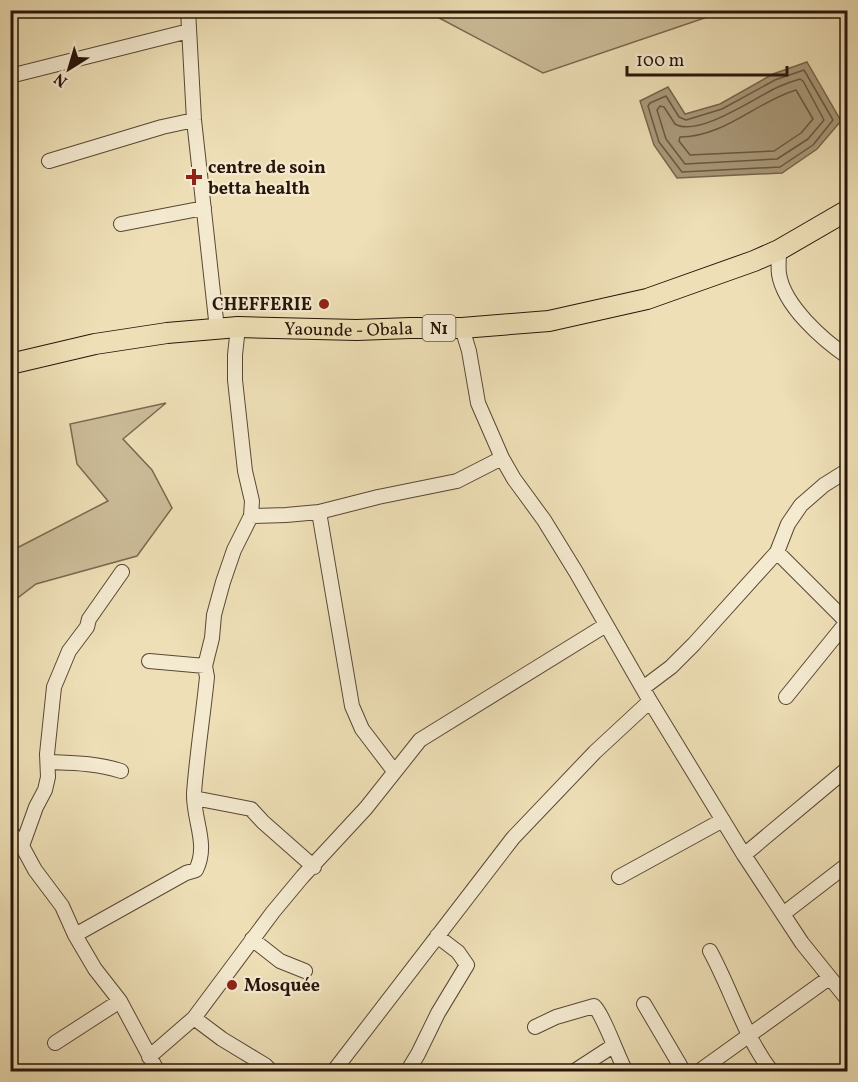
<svg xmlns="http://www.w3.org/2000/svg" width="858" height="1082" font-family="Vollkorn,serif">
<style>
.green{fill:#ccbd99;stroke:#7a6951;stroke-width:1.5}
.water{fill:#aa9a7b;stroke:#76654d;stroke-width:1.5}
.lines{fill:none;stroke-linecap:round;stroke-linejoin:round}
.shore{stroke:#685842;stroke-width:1.5}
.minor-casing{stroke:#594834;stroke-width:16}
.highway-casing{stroke:#271509;stroke-width:22}
.minor{stroke:#f4ead0;stroke-width:14}
.highway{stroke:#eedfb6;stroke-width:20}
.poi-dot{fill:#8f2418;stroke:#f4ead0;stroke-width:2}
.labels{text-anchor:middle;stroke-width:4.5;stroke-linejoin:round;paint-order:stroke}
.shield{fill:#f4ead0;stroke:#645545;stroke-width:1.5}
.shield-label{font-size:16px;font-weight:bold;fill:#271509}
.poi-label{font-size:18px;font-weight:bold;fill:#271509;stroke:#f4ead0;text-anchor:start}
.street-label{font-size:18px;fill:#271509;stroke:#f4ead0}
</style>
<rect width="100%" height="100%" fill="#eedfb6"/>
<filter id="stains"><feTurbulence type="fractalNoise" baseFrequency=".00333" numOctaves="4"/><feColorMatrix values="0 0 0 0 .2 0 0 0 0 .09 0 0 0 0 .02 0 0 0 .5 -.17"/></filter>
<radialGradient id="worn" r=".72"><stop offset=".6" stop-color="#630" stop-opacity="0"/><stop offset="1" stop-color="#630" stop-opacity=".3"/></radialGradient>
<!-- green -->
<path class="green" d="M426,11H725L543,73Z
M166,403L123,439L152,470L172,508L137,556L36,584L11,603V551L108,501L77,464L70,424Z"/>
<!-- water -->
<path class="water" d="M807,62L841,121L817,149L782,173L677,178L654,145L640,101L668,87L685,114L720,104L773,74Z"/>
<g class="lines">
<!-- shore -->
<path class="shore" d="M804,70L833,120L813,145L780,167L682,172L659,142L648,106L650,103L666,96L679,117L686,120L722,109L775,80Z
M800,79L803,81L824,120L808,139L777,159L685,164L666,139L657,110L660,106L664,107L675,124C698,138 756,97 778,87C785,84 793,81 800,79Z
M796,90L813,119L801,133L774,151L690,155L679,141L680,137C724,137 756,102 796,90Z"/>
<defs>
<path id="minor" d="M188,10L194,120L217,329
M10,76L189,31
M49,161L162,127L194,120
M121,224L204,208
M779,250C779,258 778,267 779,274C784,306 823,340 848,357
M462,328L469,351L478,403L502,458L514,479L544,520L576,572L650,701L744,855L802,943L848,1000
M319,512L352,706L362,729L394,771
M251,516L286,515L319,512L378,497L457,481L502,458
M777,552L848,623
M122,572L89,619L87,627L69,651L54,687L47,754L48,777L45,790L36,807L22,846L35,870L62,906L75,935L95,969L120,1001L158,1072
M149,661L205,666
M643,688L671,667L694,644L777,552L788,524L801,505L824,485L848,470
M786,697L846,623
M48,762C73,763 96,763 121,771
M194,798L251,809L263,822L314,867
M10,831L22,846
M744,855L848,768
M619,877L723,820
M783,914L848,864
M75,935L186,873L196,870C209,844 193,820 194,793C197,754 203,716 207,677L205,666L212,638L214,615L223,582L234,550L251,516L252,501L245,471L235,380V355L238,327
M252,939L280,961L305,971
M710,951C732,991 744,1036 772,1072
M644,1004L684,1072
M194,1018L222,1039L265,1065L272,1072
M535,1027L556,1017L594,1006C603,1014 618,1057 626,1072
M55,1043L120,1001
M149,1057L194,1018L273,912L303,876L366,808L420,740L606,625
M333,1072L513,838L595,752L650,701
M407,1072L418,1054L438,1013L467,965L458,952L437,936
M573,1072L613,1046
M698,1072L829,978"/>
<g id="highway">
<path id="s1" d="M10,364L95,344L167,333L238,327L357,330L410,328H462L549,321L647,299L754,261L779,250L848,210"/>
</g>
</defs>
<!-- minor casing -->
<use href="#minor" class="minor-casing"/>
<!-- highway casing -->
<use href="#highway" class="highway-casing"/>
<!-- minor -->
<use href="#minor" class="minor"/>
<!-- highway -->
<use href="#highway" class="highway"/>
</g>
<!-- markers -->
<g class="poi-dot">
<path d="M191 168h6v6h6v6h-6v6h-6v-6h-6v-6h6z"/>
<circle cx="324" cy="304" r="6"/>
<circle cx="232" cy="985" r="6"/>
</g>
<g class="labels">
<!-- shield labels -->
<rect class="shield" x="422.5" y="315" width="33" height="26" rx="4.5"/>
<g class="shield-label">
<text x="439" y="334">N1</text>
</g>
<!-- poi labels -->
<g class="poi-label">
<text x="208" y="173">centre de soin<tspan x="208" dy="21">betta health</tspan></text>
<text x="312" y="310" text-anchor="end">CHEFFERIE</text>
<text x="244" y="991">Mosquée</text>
</g>
<!-- street labels -->
<g class="street-label">
<text dy="6" stroke="none"><textPath href="#s1" startOffset="342">Yaounde - Obala</textPath></text>
</g>
</g>
<!-- margin -->
<rect width="858" height="1082" fill="none" stroke="#eedfb6" stroke-width="36"/>
<rect x="12" y="12" width="834" height="1058" fill="none" stroke="#271509" stroke-width="3"/>
<rect x="18" y="18" width="822" height="1046" fill="none" stroke="#271509" stroke-width="1.5"/>
<!-- north arrow -->
<g transform="translate(69 69) rotate(217)" stroke="#f4ead0" stroke-width="4.5" paint-order="stroke">
<path d="M0-4.5L10 22L0 15L-10 22Z" fill="#271509"/>
<text y="-9" font-size="16" font-weight="bold" text-anchor="middle" fill="#271509">N</text>
</g>
<!-- scale -->
<path d="M627 66v9h160v-9" fill="none" stroke="#271509" stroke-width="3"/>
<text x="636" y="66" font-size="18" fill="#271509" stroke="#f4ead0" stroke-width="4.5" paint-order="stroke">100 m</text>
<rect width="100%" height="100%" filter="url(#stains)"/>
<rect width="100%" height="100%" fill="url(#worn)"/>
</svg>
